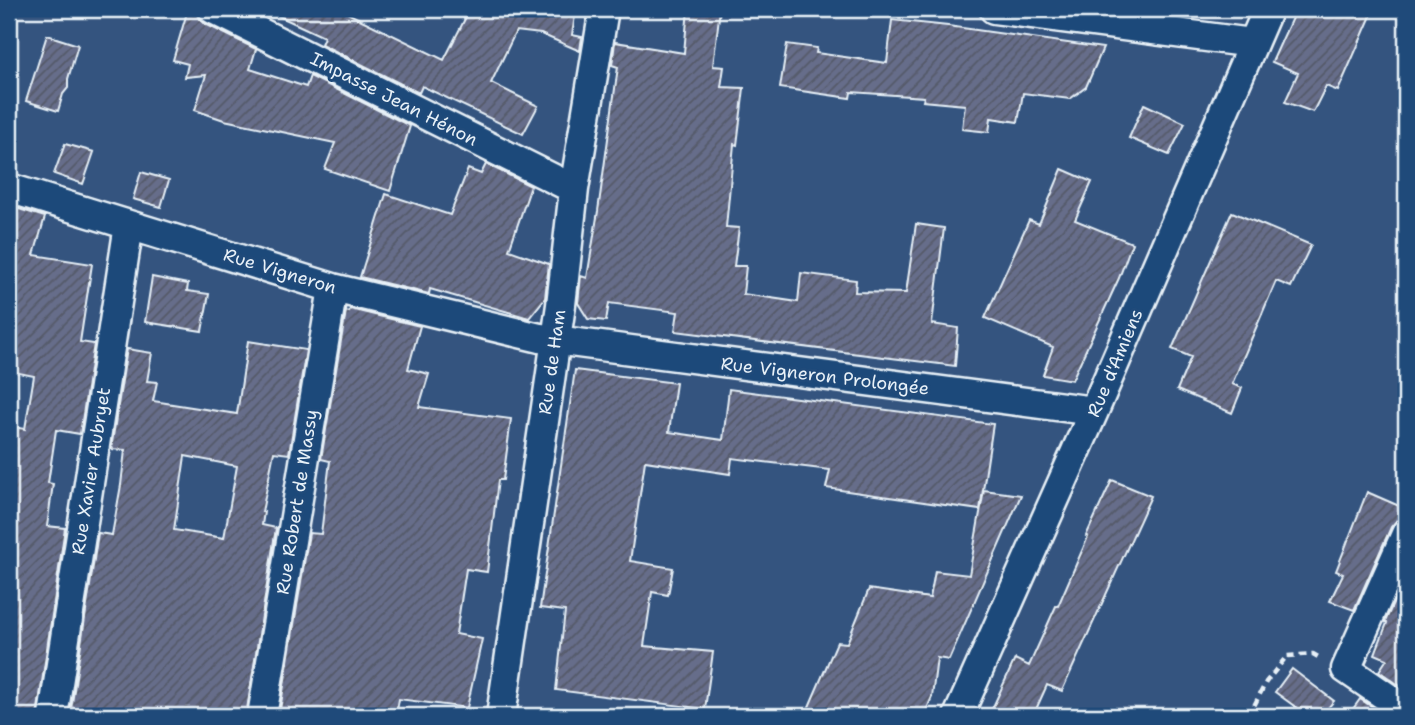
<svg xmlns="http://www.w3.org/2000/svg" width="1415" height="725" font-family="'Shantell Sans',sans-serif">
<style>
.building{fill:url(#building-hatch);stroke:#e8f1f8;stroke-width:2;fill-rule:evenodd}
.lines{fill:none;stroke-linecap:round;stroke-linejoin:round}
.minor-casing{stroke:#e8f1f8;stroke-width:33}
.path{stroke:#e8f1f8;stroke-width:4.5;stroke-dasharray:7 5;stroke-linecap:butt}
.minor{stroke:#1f4a7a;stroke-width:28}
.labels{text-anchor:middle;stroke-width:6;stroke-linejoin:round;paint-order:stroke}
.street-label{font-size:18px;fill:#e8f1f8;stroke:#1f4a7a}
</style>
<defs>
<pattern id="building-hatch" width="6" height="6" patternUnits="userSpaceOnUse" patternTransform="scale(1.75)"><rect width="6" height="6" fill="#666d8a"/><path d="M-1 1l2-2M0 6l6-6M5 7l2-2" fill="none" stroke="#545967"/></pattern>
</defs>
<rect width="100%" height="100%" fill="#34547f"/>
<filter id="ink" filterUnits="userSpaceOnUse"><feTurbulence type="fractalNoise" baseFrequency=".0143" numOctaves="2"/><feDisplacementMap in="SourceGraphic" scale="14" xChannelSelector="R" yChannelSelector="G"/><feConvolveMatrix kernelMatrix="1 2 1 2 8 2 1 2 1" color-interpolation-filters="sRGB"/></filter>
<g filter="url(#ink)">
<!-- building -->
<path class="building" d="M188,9H197L199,18L205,24L256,49L250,69L306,87L310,76L410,126L390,191L325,169L335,143L224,120L195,110L206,75L185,77L188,64L173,60Z
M250,9H339L444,60L470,9H576L572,35L582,37L580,51L541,34L516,31L491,83L538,106L523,134L422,86L419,93L321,44L324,37L268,11L266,17Z
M688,9H720L713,66L724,67L721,87L744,88L737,145L734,144L726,227L739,228L734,266H746L743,294L798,302L801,273L856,280L855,292L906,293L916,224L944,228L932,324L958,328L955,366L675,331L678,312L609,303L606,321L588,319L578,303L581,276L587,278L598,211L618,67L612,65L615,42L684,53Z
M1296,9H1374L1338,91L1326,86L1313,112L1285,102L1298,73L1272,62Z
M892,20L948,26L1103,48L1086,87L1070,99L1023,93L1018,122L991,118L989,132L962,129L965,105L923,101L924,97L851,92L850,98L780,88L787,44L817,48L816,53L887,63Z
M47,35L78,45L68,79V88L63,94L58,111L26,101Z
M1144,104L1185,123L1169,155L1129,138Z
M65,144L94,152L83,184L54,174Z
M486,164L531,186L509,250L549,264L545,298L529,318L430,289L429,294L360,277L386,194L450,215L468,169L481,174Z
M1062,169L1092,182L1075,220L1132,243L1119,278L1072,380L1043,375L1053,347L985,318L1029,220L1039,224Z
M141,172L169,180L161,207L133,199Z
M9,206L45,217L34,255L92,264L80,342L94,344L80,434L56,430L48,483L53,484L47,526L65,528L37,716H9V426L25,429L34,376L9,371Z
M1232,212L1311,245L1291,287L1276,281L1232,384L1242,388L1232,413L1177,390L1191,357L1172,349Z
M152,277L188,284L187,291L209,294L202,331L145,322Z
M350,309L420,326L408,369L429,374L419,407L511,419L503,480H498L487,572L466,569L456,634L482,639L467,708L399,699L396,716H279L309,533L321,534L330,461L321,459L346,311L349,312Z
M248,341L306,350L289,454L274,452L262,512H264L262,525L276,528L246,716H70L98,533L112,535L121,485L125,450L111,449L127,349L152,353L147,381L157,382L153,401L237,414ZM185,456L237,466L224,538L174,530Z
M575,370L676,383L669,432L723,440L729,389L993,424L980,510L826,488L830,470L732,458L730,474L645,461L630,561L673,568L668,595L652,592L644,646L713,652L705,709L556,690L565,611L540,608Z
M1112,480L1151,496L1062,691L1047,685L1033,716H1007L992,709L1015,659L1029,666L1056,606H1058L1088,537L1086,536Z
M984,490L1021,495L949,660L937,658L932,697L924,716H805L837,642L847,643L869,589L930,598L935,571L969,575Z
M1367,492L1406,509V518L1397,520L1391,527L1354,610L1330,601L1343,574L1336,571Z
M1406,574V690L1379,671L1387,659L1375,654L1387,623L1385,622Z
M1292,669L1334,701L1321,716H1308L1275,692Z
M1360,699L1386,716H1348Z"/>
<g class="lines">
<defs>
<path id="minor" d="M213,9L574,189
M994,9L1252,43
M9,188L333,288L540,338L1094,411
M1406,534L1346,669L1406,710
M53,716L129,225
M262,716L333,288
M501,716L561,305L574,189L604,9
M958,716L1094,411L1268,9"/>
</defs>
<!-- minor casing -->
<use href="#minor" class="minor-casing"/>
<!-- path -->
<path class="path" d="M1249,716L1266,682L1287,656L1313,654L1320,658"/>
<!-- minor -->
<use href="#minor" class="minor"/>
</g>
</g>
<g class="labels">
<!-- street labels -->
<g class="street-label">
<text transform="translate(394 99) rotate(27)" y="6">Impasse Jean Hénon</text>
<text transform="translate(280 271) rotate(17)" y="6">Rue Vigneron</text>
<text transform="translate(552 362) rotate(-82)" y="6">Rue de Ham</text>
<text transform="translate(1115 363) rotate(-67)" y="6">Rue d'Amiens</text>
<text transform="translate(825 376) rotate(7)" y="6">Rue Vigneron Prolongée</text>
<text transform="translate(91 471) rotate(-81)" y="6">Rue Xavier Aubryet</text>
<text transform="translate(297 502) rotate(-81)" y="6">Rue Robert de Massy</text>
</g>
</g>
<!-- margin -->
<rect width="1415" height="725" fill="none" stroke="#1f4a7a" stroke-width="35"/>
<rect x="18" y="18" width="1380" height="690" fill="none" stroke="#e8f1f8" stroke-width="2.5" filter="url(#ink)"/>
</svg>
